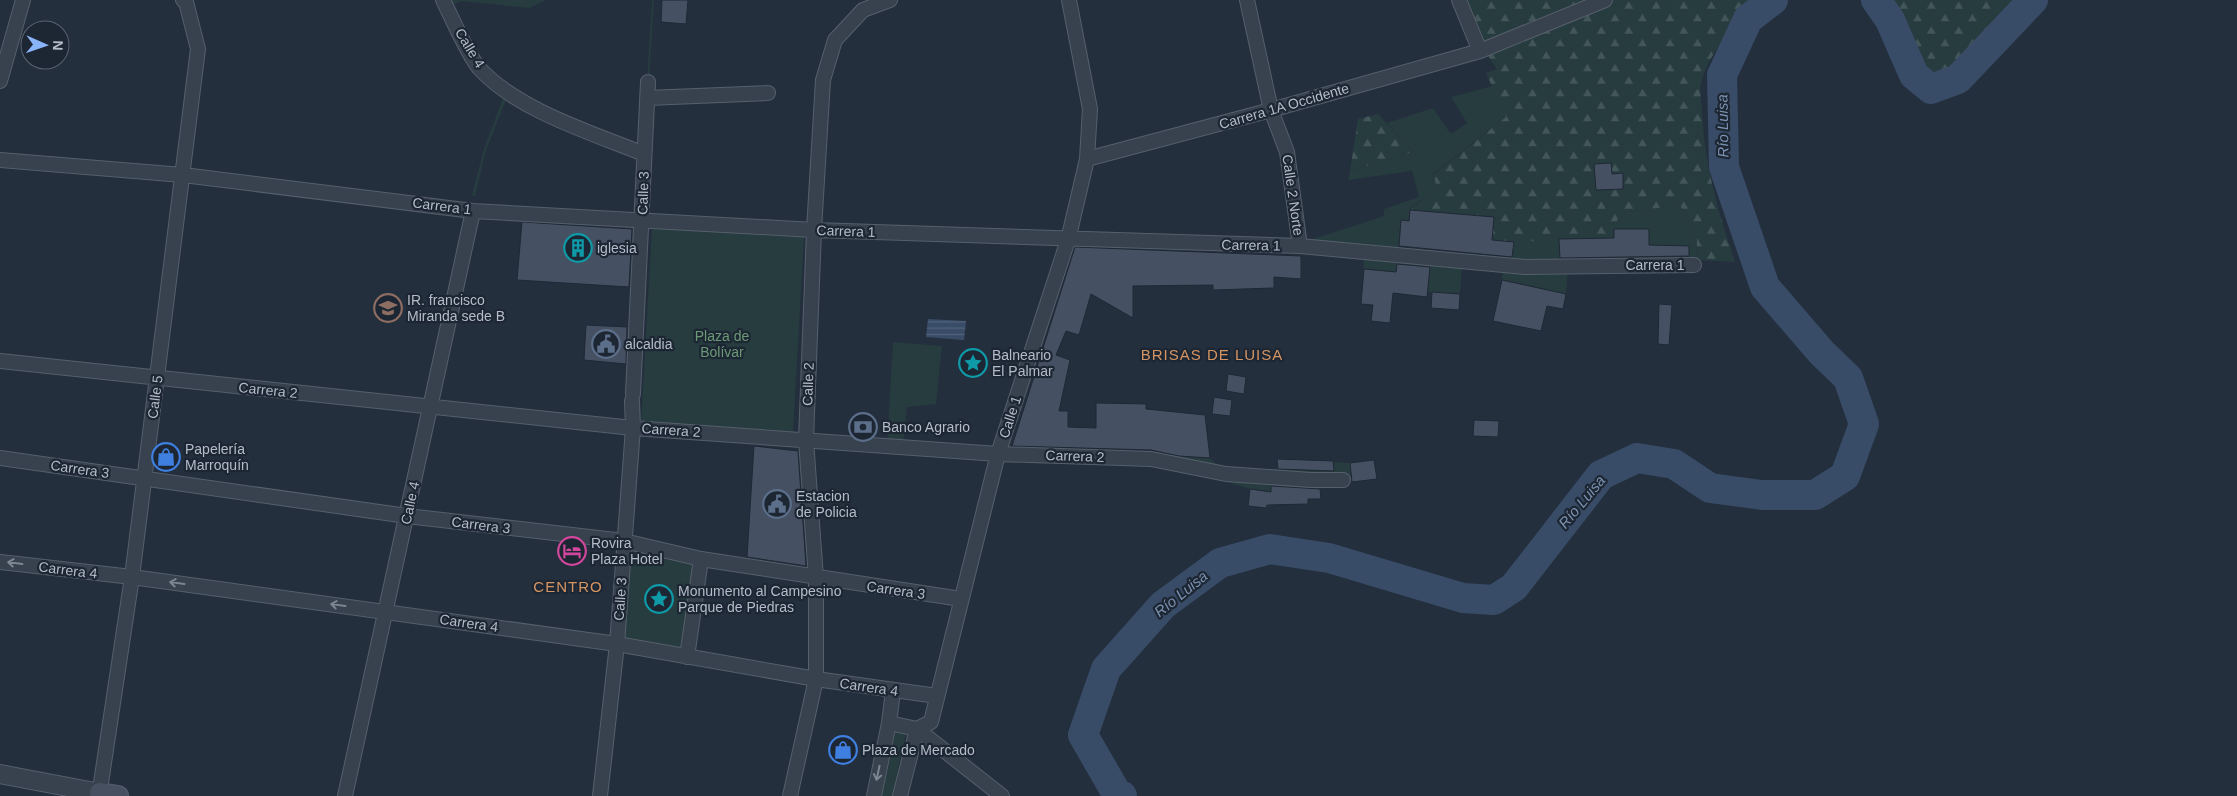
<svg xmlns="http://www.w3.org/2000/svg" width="2237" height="796" font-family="Arial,sans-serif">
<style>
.green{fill:#263c3f}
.forest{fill:url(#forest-firs)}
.water{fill:url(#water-rules)}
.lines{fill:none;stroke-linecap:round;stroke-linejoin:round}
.river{stroke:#394c67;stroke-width:30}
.building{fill:#455162;stroke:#1f2835}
.minor-casing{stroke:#565f6c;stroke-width:16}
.tertiary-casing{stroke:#565f6c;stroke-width:20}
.secondary-casing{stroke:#565f6c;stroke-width:22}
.minor{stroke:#38414e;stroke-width:14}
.tertiary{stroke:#38414e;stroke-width:18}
.secondary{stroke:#465061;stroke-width:20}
.oneway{stroke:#7c8592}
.labels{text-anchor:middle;stroke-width:4.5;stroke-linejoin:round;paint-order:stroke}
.street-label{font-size:14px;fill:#b4bcc9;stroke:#1d2633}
.poi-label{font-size:14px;fill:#b4bcc9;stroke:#1d2633;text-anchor:start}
.park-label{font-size:14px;fill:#6b9a76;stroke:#1d2633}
.water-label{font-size:15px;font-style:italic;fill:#7c92b1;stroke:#1d2633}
.neighbourhood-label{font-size:15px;letter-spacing:1px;fill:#d59563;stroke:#1d2633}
</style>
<defs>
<pattern id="forest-firs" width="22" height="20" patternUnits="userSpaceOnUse" patternTransform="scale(1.25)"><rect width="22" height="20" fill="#263c3f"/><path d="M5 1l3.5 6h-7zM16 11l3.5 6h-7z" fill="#435659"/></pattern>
<pattern id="water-rules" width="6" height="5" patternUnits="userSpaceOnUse" patternTransform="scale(1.25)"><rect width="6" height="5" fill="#394c67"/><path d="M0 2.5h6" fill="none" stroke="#53647b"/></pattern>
</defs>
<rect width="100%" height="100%" fill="#242f3e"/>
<!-- green -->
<path class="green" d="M451,0H546L529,8L461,1L453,5Z
M652,0H654L649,81H647Z
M1493,86L1506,117L1433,174L1437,187L1410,209L1409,221H1401L1398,250L1310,240L1384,216V209L1419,197L1412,171L1348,180L1350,171L1413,152L1387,123L1433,108L1451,134L1467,123L1451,97Z
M505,93L508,95L486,150L475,196L472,195L484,149Z
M1680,205L1697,239L1696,260L1689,262V246H1661L1660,261H1649V229H1614L1620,213Z
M652,228L804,237L793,432L641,424Z
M1559,239L1560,262H1511L1514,242Z
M1363,256L1462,265L1460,294L1428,292L1429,275L1364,269Z
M1503,268H1568L1566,294L1502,280Z
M893,342L942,346L936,404L907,407L903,445H887Z
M1149,453L1210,458L1223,471Z
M1277,459L1350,463L1352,482L1320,484L1321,499L1294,500L1291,497L1290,484L1271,485V505L1266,508L1268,491L1250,489L1174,465L1278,474Z
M628,549L696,562L684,651L622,639Z
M896,731L906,733L892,796H882Z"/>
<!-- forest -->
<path class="forest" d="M1464,0H1765C1736,22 1711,48 1701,83C1699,92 1702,104 1702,114C1705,167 1718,212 1735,262L1696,260L1697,239L1680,205L1620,213L1614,229V238L1514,242L1491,240L1493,217L1410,210L1437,187L1433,175L1506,117L1486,73L1497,69L1482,47Z
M1879,0H2027L1955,77L1932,83L1918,71L1892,17Z
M1378,114L1413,152L1350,171L1358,119Z"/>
<!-- water -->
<path class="water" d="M928,319L966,321L964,340L926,337Z"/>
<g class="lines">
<!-- river -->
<path class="river" d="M1876,0L1890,20L1914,75L1931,89L1958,79L2033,0
M1122,796L1117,794L1083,735L1106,669L1163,605L1220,563L1270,549L1329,558L1463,598L1494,600L1514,587L1601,475L1637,458L1674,464L1710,488L1762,495H1815L1845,476L1864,424L1848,378L1822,353L1765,287L1724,167L1722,75L1748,19L1773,0"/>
</g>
<!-- building -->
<path class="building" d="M662,0H688L686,24L661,22Z
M1611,163L1612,174L1623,173V189L1596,190L1594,164Z
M1410,210L1494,217L1492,240L1514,242L1512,257L1399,246L1401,220L1409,221Z
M522,222L632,229L629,287L517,280Z
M1614,229H1649V245L1689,246V256L1560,258L1559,239L1614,238Z
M1075,247L1301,256V279L1274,277V288L1213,290V285L1133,286V318L1091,294L1079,335L1066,331L1056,355L1070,360L1059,411H1068V427L1096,428V403L1146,404V409L1205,415L1210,458L1179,456L1151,450L1012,446Z
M1397,264L1430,267L1427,297L1393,293L1390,323L1371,321L1373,305L1361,304L1364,269L1396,272Z
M1502,280L1566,294L1563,309L1547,306L1541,331L1493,321Z
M1432,292L1460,294L1459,310L1431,308Z
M1659,304L1672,305L1669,345L1658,344Z
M586,325L627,327L626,364L584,360Z
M1228,374L1246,377L1244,394L1226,391Z
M1214,397L1232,400L1230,416L1212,414Z
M1474,420L1499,421L1498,437L1473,436Z
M754,446L798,451L806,566L747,557Z
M1277,459L1333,461L1334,471L1278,469Z
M1374,460L1377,479L1352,482L1350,463Z
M1271,486L1320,489L1321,499H1308V504L1267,505L1266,508L1248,506L1250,489L1271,492Z"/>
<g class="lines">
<defs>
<path id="minor" d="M443,0C451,16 468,55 479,68C517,110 592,133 644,154
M1247,0L1271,110L1287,152L1300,246
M1459,0L1480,51
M0,81L23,0
M647,98L768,93
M1087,159L1271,110L1480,51L1605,0
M0,160L183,175L473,211L814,230L1300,246L1525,267L1694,265
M0,361L633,428L998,454L1151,459L1226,474L1311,480H1343
M633,394L648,82
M0,458L407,516L624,541L701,559L961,599
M0,562L132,577L617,644L816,679L937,696
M687,657L701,559
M889,723L917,729L1002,796
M99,796L132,577L198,49L186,2L183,0
M345,796L473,211
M600,796L617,644L633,428L632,401
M790,796L816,679V578L806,440L814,230L823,80L835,40L863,10L890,0
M874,796L889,723L893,691
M900,796L917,729L931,722L998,454L1068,240L1087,159L1090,109L1069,0"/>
<path id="tertiary" d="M0,774L100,793"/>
<path id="secondary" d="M100,793L118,796"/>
</defs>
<!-- minor casing -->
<use href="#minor" class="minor-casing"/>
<!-- tertiary casing -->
<use href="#tertiary" class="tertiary-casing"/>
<!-- secondary casing -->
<use href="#secondary" class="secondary-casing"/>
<!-- minor -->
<use href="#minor" class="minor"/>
<!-- tertiary -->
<use href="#tertiary" class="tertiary"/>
<!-- secondary -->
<use href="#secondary" class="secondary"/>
</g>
<!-- one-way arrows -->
<defs><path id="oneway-shaft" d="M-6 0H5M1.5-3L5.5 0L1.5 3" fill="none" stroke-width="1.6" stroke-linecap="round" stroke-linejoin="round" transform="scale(1.25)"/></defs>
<g class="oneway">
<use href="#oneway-shaft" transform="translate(15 563) rotate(-173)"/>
<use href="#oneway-shaft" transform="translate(177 583) rotate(-172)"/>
<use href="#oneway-shaft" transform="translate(338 605) rotate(-172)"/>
<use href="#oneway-shaft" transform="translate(878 773) rotate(102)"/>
</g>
<!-- icons -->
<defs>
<symbol id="building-ring" viewBox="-11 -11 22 22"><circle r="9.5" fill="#1d2633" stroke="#0f9aa8" stroke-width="1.5"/><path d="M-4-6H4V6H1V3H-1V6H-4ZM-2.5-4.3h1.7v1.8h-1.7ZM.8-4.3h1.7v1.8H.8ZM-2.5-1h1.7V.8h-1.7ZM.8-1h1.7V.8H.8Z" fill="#0f9aa8"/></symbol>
<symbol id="school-ring" viewBox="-11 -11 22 22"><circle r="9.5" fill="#1d2633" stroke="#8d6e63" stroke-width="1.5"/><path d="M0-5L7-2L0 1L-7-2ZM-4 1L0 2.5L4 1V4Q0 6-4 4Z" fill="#8d6e63"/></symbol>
<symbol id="civic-ring" viewBox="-11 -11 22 22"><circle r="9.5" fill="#1d2633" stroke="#5c6f8a" stroke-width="1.5"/><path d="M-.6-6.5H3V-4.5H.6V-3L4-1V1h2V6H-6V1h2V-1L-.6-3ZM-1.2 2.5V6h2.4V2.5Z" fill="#5c6f8a"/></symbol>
<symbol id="sight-ring" viewBox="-11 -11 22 22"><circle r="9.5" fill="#1d2633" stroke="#0f9aa8" stroke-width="1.5"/><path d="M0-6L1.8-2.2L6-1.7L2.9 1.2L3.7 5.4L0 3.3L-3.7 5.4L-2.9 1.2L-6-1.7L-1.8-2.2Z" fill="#0f9aa8"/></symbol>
<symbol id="bank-ring" viewBox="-11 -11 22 22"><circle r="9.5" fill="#1d2633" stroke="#5c6f8a" stroke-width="1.5"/><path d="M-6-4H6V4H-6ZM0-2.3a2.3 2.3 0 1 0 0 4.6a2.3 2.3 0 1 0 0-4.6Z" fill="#5c6f8a"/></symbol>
<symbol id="shop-ring" viewBox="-11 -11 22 22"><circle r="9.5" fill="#1d2633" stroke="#3f7fe0" stroke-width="1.5"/><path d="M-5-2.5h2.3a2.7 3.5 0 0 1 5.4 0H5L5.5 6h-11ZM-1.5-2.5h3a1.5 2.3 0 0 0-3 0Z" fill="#3f7fe0"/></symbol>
<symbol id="hotel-ring" viewBox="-11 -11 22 22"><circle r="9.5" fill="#1d2633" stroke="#d1479c" stroke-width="1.5"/><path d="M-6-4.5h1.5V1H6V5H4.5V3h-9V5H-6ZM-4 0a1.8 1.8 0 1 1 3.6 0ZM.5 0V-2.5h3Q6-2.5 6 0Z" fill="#d1479c"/></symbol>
</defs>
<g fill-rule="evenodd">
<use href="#building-ring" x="562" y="232" width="32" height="32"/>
<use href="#school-ring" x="372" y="292" width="32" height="32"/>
<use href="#civic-ring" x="590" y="328" width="32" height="32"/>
<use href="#sight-ring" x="957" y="347" width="32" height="32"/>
<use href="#bank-ring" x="847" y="411" width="32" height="32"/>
<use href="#shop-ring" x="150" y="441" width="32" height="32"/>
<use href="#civic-ring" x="761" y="488" width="32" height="32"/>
<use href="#hotel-ring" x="556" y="535" width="32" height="32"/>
<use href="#sight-ring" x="643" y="583" width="32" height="32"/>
<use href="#shop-ring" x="827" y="734" width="32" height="32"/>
</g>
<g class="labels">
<!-- street labels -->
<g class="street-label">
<text transform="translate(470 48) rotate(59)" y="5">Calle 4</text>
<text transform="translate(1284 106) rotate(-16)" y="5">Carrera 1A Occidente</text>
<text transform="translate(643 193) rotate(-88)" y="5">Calle 3</text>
<text transform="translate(1293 195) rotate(82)" y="5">Calle 2 Norte</text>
<text transform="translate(442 206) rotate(7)" y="5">Carrera 1</text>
<text transform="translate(846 231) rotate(2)" y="5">Carrera 1</text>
<text transform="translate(1251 245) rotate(1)" y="5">Carrera 1</text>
<text x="1655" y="270">Carrera 1</text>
<text transform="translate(808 384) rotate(-88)" y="5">Calle 2</text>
<text transform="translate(268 390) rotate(6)" y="5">Carrera 2</text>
<text transform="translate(155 397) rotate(-83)" y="5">Calle 5</text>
<text transform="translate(1010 417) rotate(-72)" y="5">Calle 1</text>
<text transform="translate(671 430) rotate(4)" y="5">Carrera 2</text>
<text transform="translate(1075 456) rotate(2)" y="5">Carrera 2</text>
<text transform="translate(80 469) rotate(8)" y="5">Carrera 3</text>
<text transform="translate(410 503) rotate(-78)" y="5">Calle 4</text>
<text transform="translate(481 525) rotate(7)" y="5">Carrera 3</text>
<text transform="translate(68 570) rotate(7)" y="5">Carrera 4</text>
<text transform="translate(896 590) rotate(8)" y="5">Carrera 3</text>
<text transform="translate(620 599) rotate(-86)" y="5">Calle 3</text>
<text transform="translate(469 623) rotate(8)" y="5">Carrera 4</text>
<text transform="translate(869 687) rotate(8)" y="5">Carrera 4</text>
</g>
<!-- poi labels -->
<g class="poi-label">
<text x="597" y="253">iglesia</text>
<text x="407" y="305">IR. francisco<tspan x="407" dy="16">Miranda sede B</tspan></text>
<text x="625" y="349">alcaldia</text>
<text x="992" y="360">Balneario<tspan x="992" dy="16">El Palmar</tspan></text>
<text x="882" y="432">Banco Agrario</text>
<text x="185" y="454">Papelería<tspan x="185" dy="16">Marroquín</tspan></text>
<text x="796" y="501">Estacion<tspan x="796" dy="16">de Policia</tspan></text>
<text x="591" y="548">Rovira<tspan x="591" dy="16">Plaza Hotel</tspan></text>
<text x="678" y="596">Monumento al Campesino<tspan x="678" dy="16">Parque de Piedras</tspan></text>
<text x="862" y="755">Plaza de Mercado</text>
</g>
<!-- park labels -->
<g class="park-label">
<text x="722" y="341">Plaza de<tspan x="722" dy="16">Bolívar</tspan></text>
</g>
<!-- water labels -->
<g class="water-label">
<text transform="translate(1723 126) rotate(-91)" y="5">Río Luisa</text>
<text transform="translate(1582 502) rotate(-50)" y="5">Río Luisa</text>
<text transform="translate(1181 594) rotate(-39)" y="5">Río Luisa</text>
</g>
<!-- neighbourhood labels -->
<g class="neighbourhood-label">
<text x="1212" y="360">BRISAS DE LUISA</text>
<text x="568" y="592">CENTRO</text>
</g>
</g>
<!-- north arrow -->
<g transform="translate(45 45) rotate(92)"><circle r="24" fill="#1d2633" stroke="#59626f"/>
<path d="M0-4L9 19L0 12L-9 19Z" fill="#8ab4f8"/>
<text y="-8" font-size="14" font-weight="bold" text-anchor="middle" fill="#b4bcc9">N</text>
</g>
</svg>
